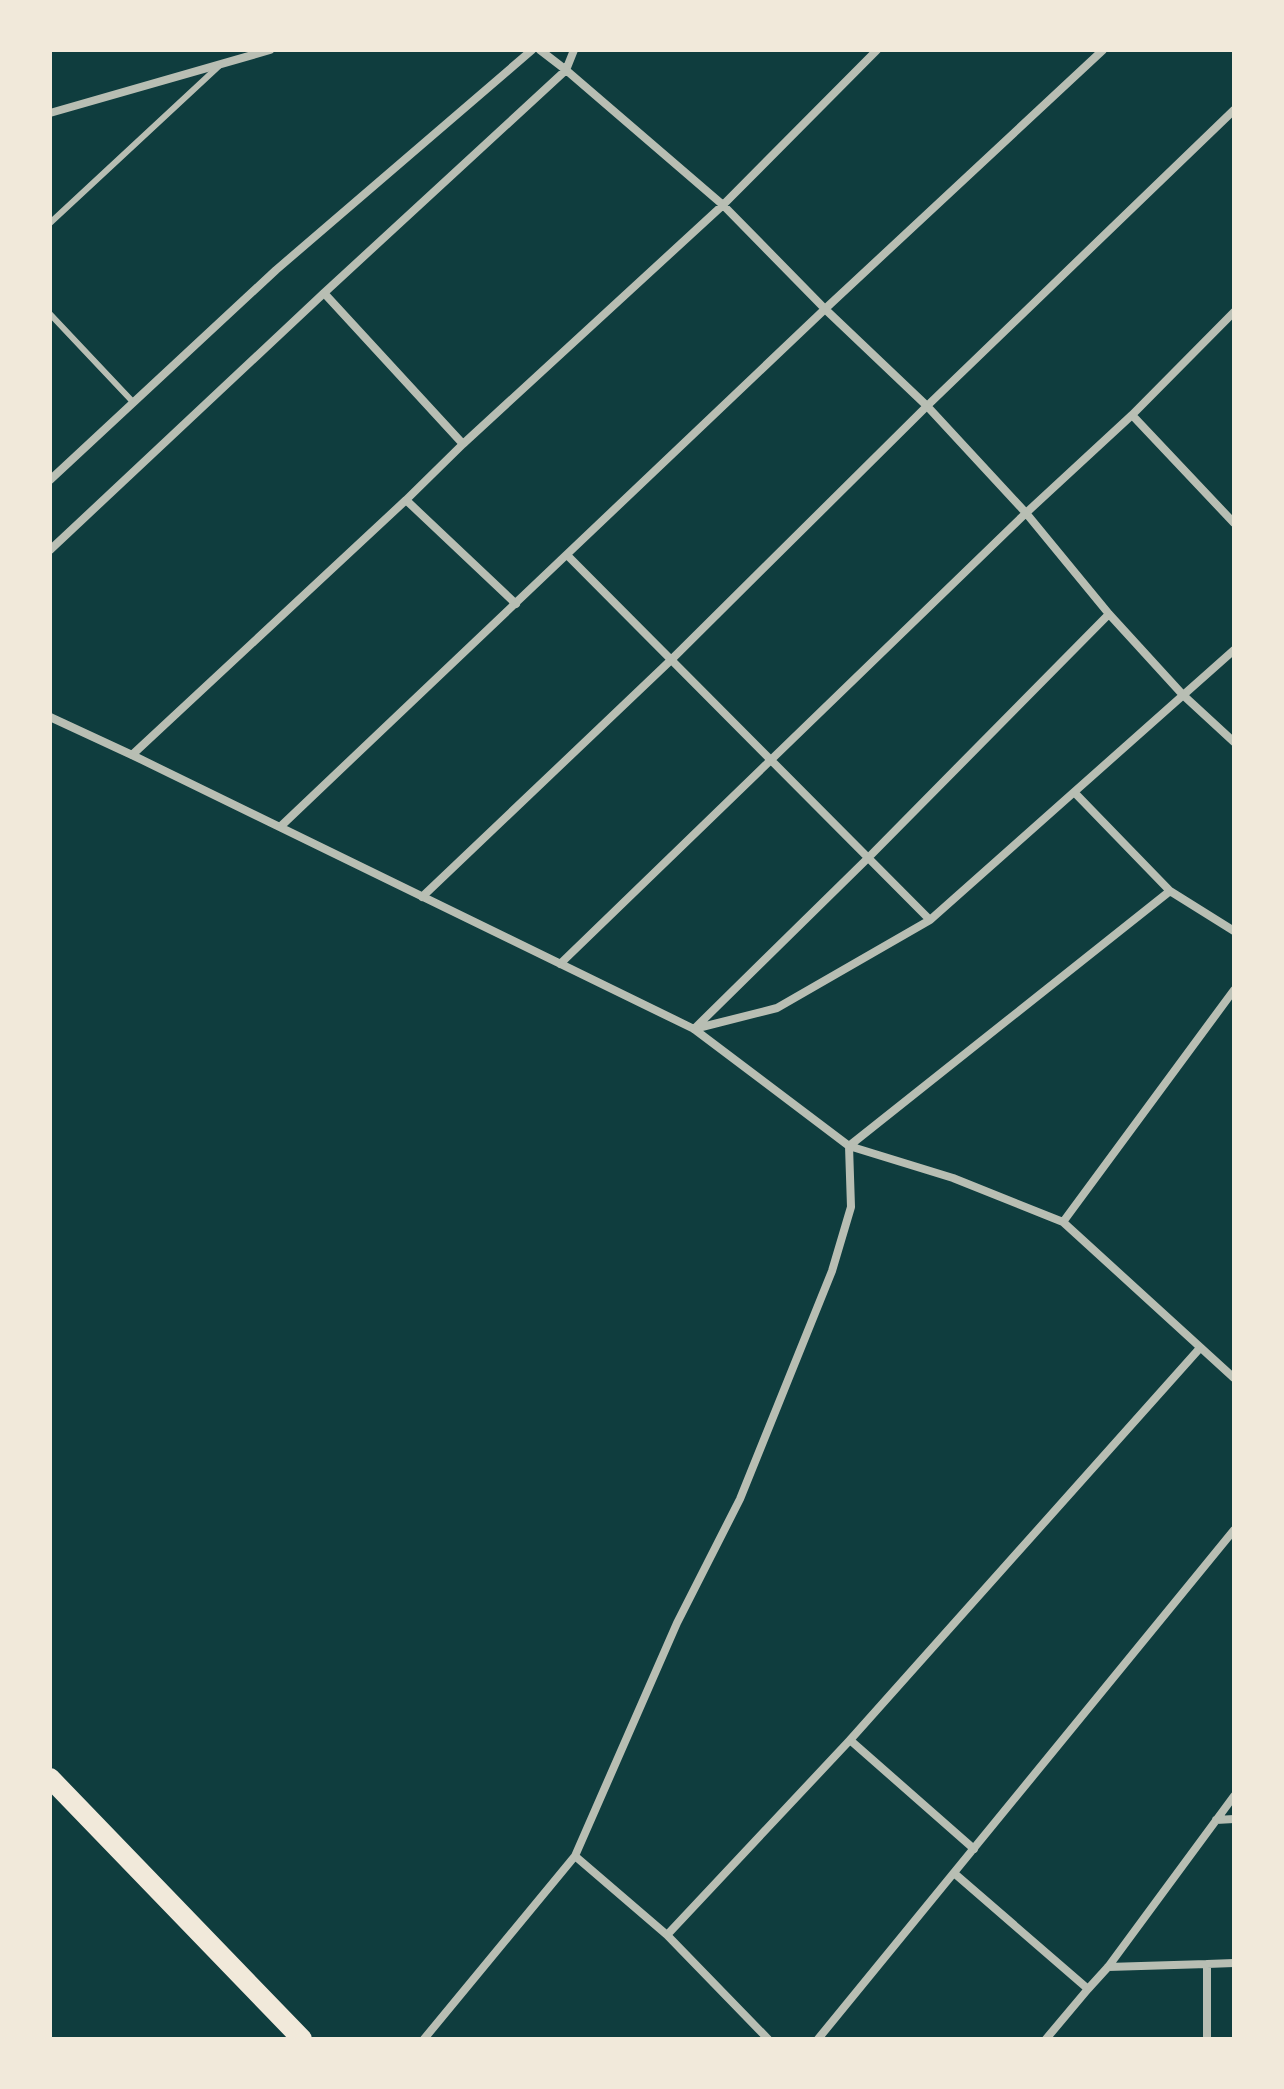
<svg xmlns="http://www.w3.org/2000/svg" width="1284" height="2089" font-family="'Nunito Sans',sans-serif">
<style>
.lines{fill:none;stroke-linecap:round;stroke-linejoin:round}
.service{stroke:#b8beb3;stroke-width:6}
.minor{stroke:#b8beb3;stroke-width:8}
.primary{stroke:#f1e9da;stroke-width:20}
</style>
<rect width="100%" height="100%" fill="#0f3d3e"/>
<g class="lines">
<!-- service -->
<path class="service" d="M50,223L219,66
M50,314L133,402"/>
<!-- minor -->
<path class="minor" d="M540,50L566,70L723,205L825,309L927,406L1026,513L1109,614L1183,695L1234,742
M50,113L270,50
M324,293L463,444
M1132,415L1234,523
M50,480L276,270L532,50
M406,500L516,604
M50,550L324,293L566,70L574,50
M567,555L930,920
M50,717L132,755L694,1029L849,1146L953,1178L1063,1222L1234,1378
M132,755L406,500L463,444L723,205L877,50
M1074,792L1170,891L1234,931
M280,827L825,309L1103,50
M422,897L671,660L927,406L1234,110
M560,964L1026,513L1132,415L1234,312
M694,1029L777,1008L930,920L1234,650
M694,1029L868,858L1109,614
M1063,1222L1234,990
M850,1740L974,1849
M1216,1820L1234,1819
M575,1856L677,1623L740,1499L832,1271L851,1207L849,1146L1170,891
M954,1873L1088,1989L1108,1967L1234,1796
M667,1935L768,2039
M1207,1964L1234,1963
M1108,1967L1207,1964V2039
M424,2039L575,1856L667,1935L850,1740L1200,1348
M818,2039L1234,1530
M1046,2039L1088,1989"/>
<!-- primary -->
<path class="primary" d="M50,1778L302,2039"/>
</g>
<!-- border -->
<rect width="1284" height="2089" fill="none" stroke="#f1e9da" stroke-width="104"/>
</svg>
